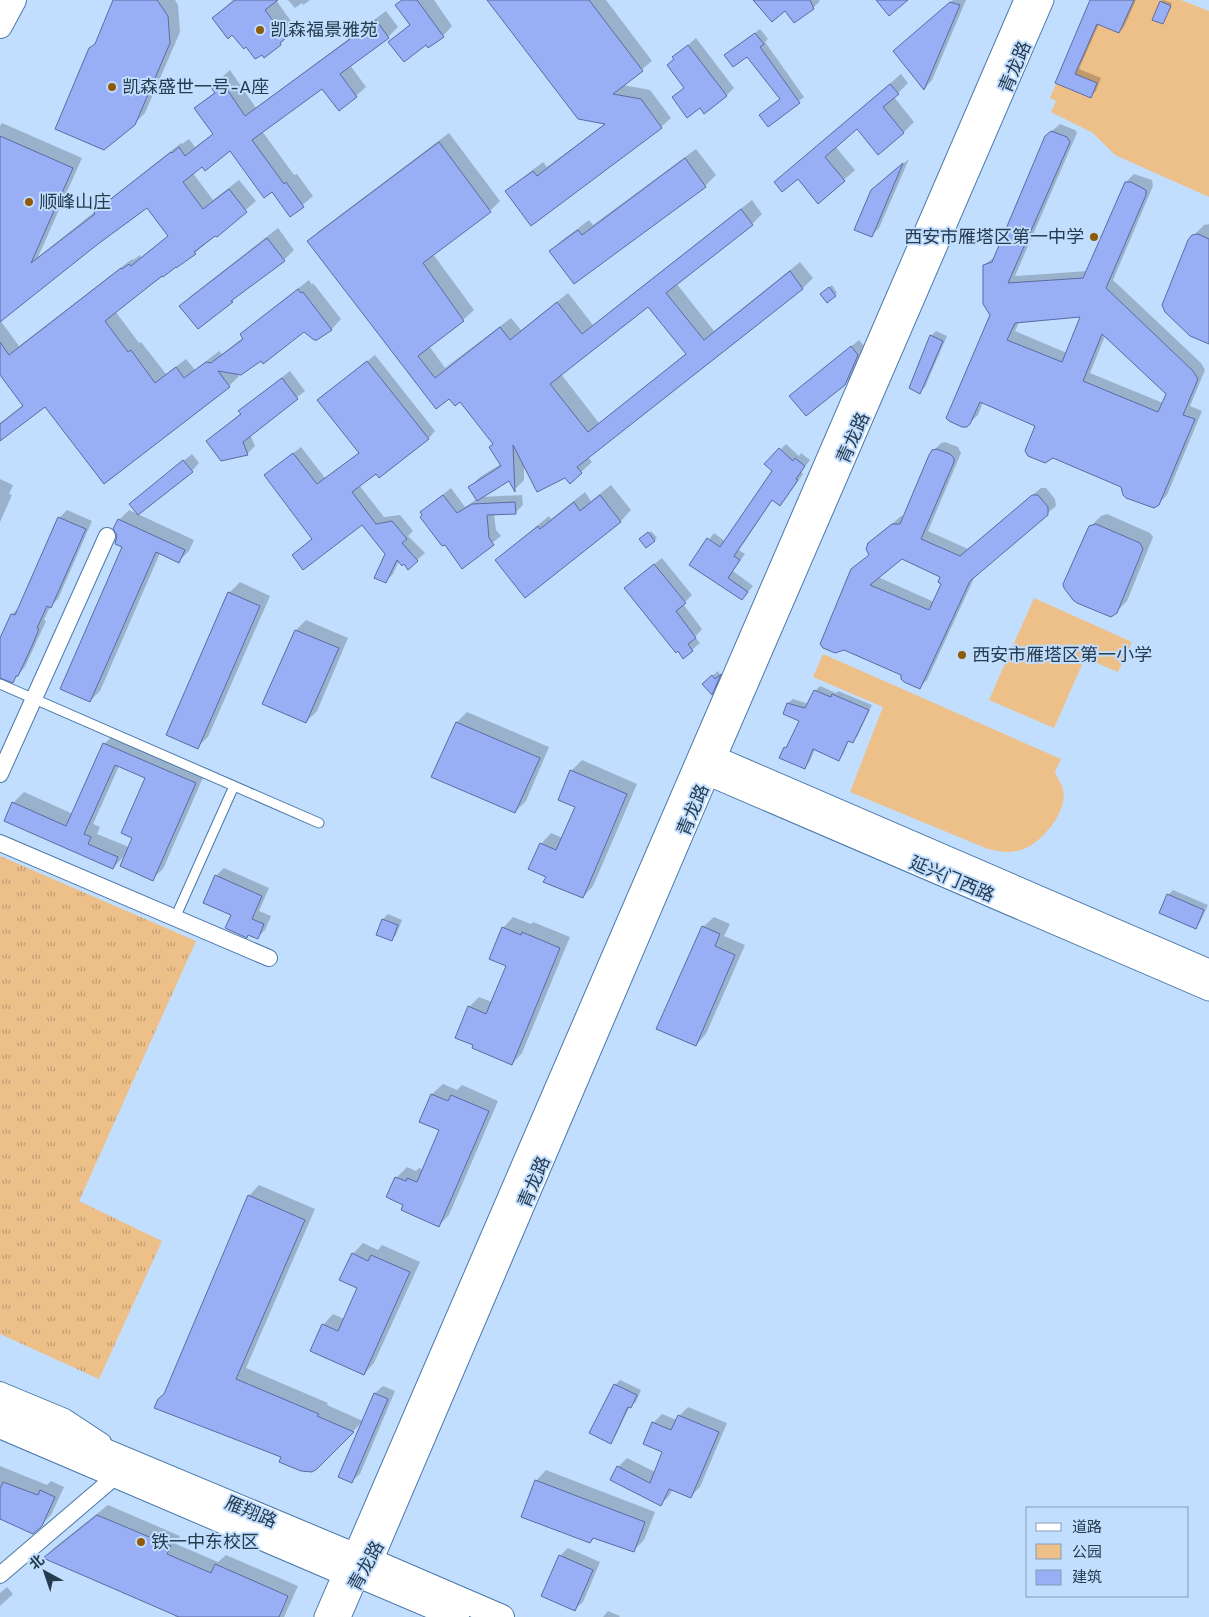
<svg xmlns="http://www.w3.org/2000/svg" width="1209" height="1617" font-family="'Work Sans','Noto Sans SC',sans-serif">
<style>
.grass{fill:url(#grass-tufts)}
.green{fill:#edc08a}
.shadow{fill:#0003;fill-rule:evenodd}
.building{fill:#98aef5;stroke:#5b6ba3;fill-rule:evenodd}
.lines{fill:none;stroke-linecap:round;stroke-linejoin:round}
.service-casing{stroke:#4b78a8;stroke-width:11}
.minor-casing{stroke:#4b78a8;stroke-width:18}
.tertiary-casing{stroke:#4b78a8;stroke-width:23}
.secondary-casing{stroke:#4b78a8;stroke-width:26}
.service{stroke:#fff;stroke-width:9}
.minor{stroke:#fff;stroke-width:16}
.tertiary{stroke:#fff;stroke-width:21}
.secondary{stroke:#fff;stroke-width:24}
.poi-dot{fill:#8e5b09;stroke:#c1defe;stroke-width:2}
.labels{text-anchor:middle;stroke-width:4;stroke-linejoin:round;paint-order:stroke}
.poi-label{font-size:18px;fill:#273b4f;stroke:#c1defe;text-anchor:start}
.street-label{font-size:18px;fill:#273b4f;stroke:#c1defe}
</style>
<defs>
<pattern id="grass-tufts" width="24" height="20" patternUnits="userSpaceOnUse" patternTransform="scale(1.25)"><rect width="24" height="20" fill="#edc08a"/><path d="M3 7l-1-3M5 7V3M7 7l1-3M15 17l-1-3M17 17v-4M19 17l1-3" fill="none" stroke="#c09d73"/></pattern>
</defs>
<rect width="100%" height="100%" fill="#c1defe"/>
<!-- grass -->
<path class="grass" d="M0,856L196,941L79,1201L162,1241L99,1379L0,1334Z"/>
<!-- green -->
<path class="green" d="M1092,0H1181L1209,11V197L1115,155L1093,133L1051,112L1056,101L1050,98Z
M1034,598L1132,642L1118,672L1085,658L1054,728L989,700Z
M823,654L1061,759L1055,772C1057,778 1062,784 1063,790C1068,810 1044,840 1026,848C1014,854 1001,852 988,849L850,792L883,707L813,677Z"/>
<!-- shadow -->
<path class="shadow" d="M114,0H175L178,5L180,32L145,113L134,124L96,43Z
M233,0H276L295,27L280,44L246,45L213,18Z
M288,0H310L303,5L302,3L295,8Z
M402,0H434L452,26L443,36L427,43L390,42L410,24Z
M488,0H606L652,61L623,85L650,90L671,118L661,127L531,224L507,192L517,182L543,162L547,167L606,123Z
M755,0H819L820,1L813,8L785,9Z
M953,0H966L932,80L925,88L894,51Z
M1094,0H1136L1124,27L1119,32L1099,24L1079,69L1101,78L1096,91L1091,96L1057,82Z
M1163,0L1172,3L1162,23L1161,2Z
M386,11L398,27L388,37L350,65L366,87L356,96L323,87L262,131L294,175L297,174L313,196L290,216L272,190L231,149L202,165L192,172L213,200L239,180L256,201L195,253L115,311L139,343L141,342L166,374L186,359L195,370L219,351L222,354L244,337L241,335L251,325L309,280L312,285L313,283L341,319L332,329L317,339L304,330L261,359L236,373L239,376L229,386L45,405L0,439V423L23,405L0,374V126L2,123L82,158L38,257L181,143L182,144L189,139L195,147L214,133L196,108L216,91L212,86L230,70L256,108ZM148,207L169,235L141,257L140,255L133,260L132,259L19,346L0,320L134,215Z
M760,29L768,39L765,42L804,97L768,125L760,115L781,98L747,55L731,51Z
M696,38L734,88L726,96L700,107L674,97L685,87L674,57Z
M901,74L908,83L894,97L914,122L904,132L879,153L857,128L835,146L855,170L819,202L798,177L775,182Z
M1060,124L1075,130L1077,133L1015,276L1088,271L1126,182L1134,174L1152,180L1153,186L1113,280L1201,363L1205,370L1190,406L1202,411L1167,495L1156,506L1151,507L1126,496L1122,486L1037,425L983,402L978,415L966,426L992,315L984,265L996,256L1046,136ZM1082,316L1067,353L1015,331L1019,322ZM1105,336L1168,394L1163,403L1090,373Z
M449,133L500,201L490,211L433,254L474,310L463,320L429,346L445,368L511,318L521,330L568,293L593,325L752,200L762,214L752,224L676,283L714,331L800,262L813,278L803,288L588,457L592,462L581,472L565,477L524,463V480L515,489L510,479L481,497L522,495L523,505L515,513L494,514L496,530L501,536L462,567L421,512L451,488L465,507L477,499L470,487L480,477L501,464L495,444L460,400L455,404L309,241L319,231ZM648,305L687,353L599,423L561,374Z
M696,149L716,175L705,186L574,283L551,251L561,241L589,220L593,225Z
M909,159L879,228L871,236L881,182Z
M1209,224V343L1193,236L1204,225Z
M278,228L294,250L284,260L241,292L232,301L181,306L191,296Z
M832,285L837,293L827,301L821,294Z
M936,331L947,336L925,387L920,392L931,336Z
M859,340L865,347L853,375L845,384L791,396Z
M375,355L435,431L428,439L359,485L384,517L400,515L413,531L408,536L425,553L417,560L404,563L399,561L393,574L386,581V553L362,524L293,555L313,538L266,475L301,447L325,478L360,452L319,400Z
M290,371L305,391L250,434L255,446L247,454L207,441L241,413L248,404Z
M945,442L958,447L961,453L928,531L968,549L1041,488H1046L1055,499L1056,506L976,574L927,680L919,688L902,675L852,570L870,554L869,544L901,516H904L933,451L941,443ZM902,558L942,576V584L934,602L878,577Z
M786,444L799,456L801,453L810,460L801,472L803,474L786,498L780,504L773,499L739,550L745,554L733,571L753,586L742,599L690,565L714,533L726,542L773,471L766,464Z
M192,454L199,463L192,471L130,504Z
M0,479L13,485L9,494L12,495L0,522Z
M611,485L631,510L621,521L526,596L497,560L508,550L549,516L551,519L585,492L591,501Z
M67,510L92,521L58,599L50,607L44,620L46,621L25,667L13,681L0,677V641L12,614L20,607L59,518Z
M129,510L194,540L189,551L179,561L160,553L100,691L90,701L124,546L118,535L119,520Z
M1107,514L1150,533L1153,537L1127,601L1113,615L1090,527L1101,516Z
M651,531L657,538L647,547L641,540Z
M662,558L692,595L683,604L702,629L695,637L700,643L684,657L633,581Z
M240,582L270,596L208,737L197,747L229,593Z
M306,620L348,638L317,711L306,722L296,630Z
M718,671L720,675L723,673L716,689L712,693L709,679Z
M820,686L836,693L838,691L872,705L857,737L852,741L849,740L843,755L838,759L815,749L809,763L804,768L781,758L800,720L784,713L788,703L793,699L809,704L815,691Z
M467,712L549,747L526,801L515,812L457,722Z
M115,734L205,773L163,869L152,879L126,854L113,868L5,820L13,803L24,792L73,814L104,744ZM119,766L147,778L134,837L129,847L97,834L100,827L93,824Z
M582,760L637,784L593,886L583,897L547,876L541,844L551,833L563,838L576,806L571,771Z
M224,868L269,888L259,911L271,916L265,930L257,938L232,914L216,876Z
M1173,890L1208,905L1200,922L1195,927L1168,895Z
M388,914L402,920L396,935L391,940L377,934L383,919Z
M513,917L531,924L533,922L570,937L522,1053L512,1064L469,1007L479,997L492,1002L508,965L503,928Z
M714,917L730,924L724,936L745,945L706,1034L696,1045L703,927Z
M443,1084L457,1090L462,1085L498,1101L449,1215L439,1225L405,1204L396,1178L407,1167L416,1171L419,1168L424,1170L441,1130L421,1121L432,1094Z
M259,1185L315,1209L246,1368L328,1403L327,1405L363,1421L317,1468L282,1456L166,1393L249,1196Z
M363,1243L378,1250L382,1245L420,1262L374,1363L364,1374L323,1325L333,1314L344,1319L358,1287L353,1254Z
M620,1380L641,1390L636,1402L630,1406L615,1437L610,1442L615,1385Z
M383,1386L395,1391L360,1474L352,1481L339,1476L375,1393Z
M688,1407L727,1423L700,1487L691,1496L673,1489L669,1496L660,1505L612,1479L618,1467L627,1458L655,1472L664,1452L653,1423L662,1414L677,1420L679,1416Z
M0,1466L47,1485L51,1481L64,1487L51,1515L41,1525L0,1510Z
M546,1470L655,1512L644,1540L634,1550L595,1537L590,1542L536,1481Z
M108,1505L180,1536L176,1544L218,1562L226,1555L298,1586L284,1617H175L176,1614L45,1557L54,1548Z
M568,1548L600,1562L583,1602L575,1609L560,1556Z
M7,1587L13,1594L0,1606V1593Z
M608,1611L620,1616L619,1617H603Z"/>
<!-- building -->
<path class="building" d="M113,0H157L168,16L170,43L135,125L104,150L55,129L89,48L95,44Z
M235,0H278L265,10L286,38L280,43L281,45L264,58L262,55L255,59L246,47L244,49L232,35L228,39L212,18Z
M402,0H417L444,37L428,48L426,45L404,62L388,42L410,25L395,5Z
M487,0H589L643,71L613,94L641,99L662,128L531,226L505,191L533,171L537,176L605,124L578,119Z
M753,0H810L814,9L794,23L785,11L772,22Z
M876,0H908L889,16Z
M1090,0H1134L1119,33L1097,24L1075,74L1097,83L1091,98L1055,83Z
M1160,1L1171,6L1163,24L1152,20Z
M950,2L960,5L924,90L893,51Z
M376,20L389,38L340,74L357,97L339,111L322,89L252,140L284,184L286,182L304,207L290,217L272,192L264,198L230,151L205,171L202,167L183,182L203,209L229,189L247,212L217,237L215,236L194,252L196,254L176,268V267L163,277L162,276L105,321L128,352L131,350L155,383L176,367L184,378L206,362L211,363L243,339L240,334L298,289L301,293L303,292L332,330L317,340H314L304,332L263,364L261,361L241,375L218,371L230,387L104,484L45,407L0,441V424L23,406L0,375V342L9,355L121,268L122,269L129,264L131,266L168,236L147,208L98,244L0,322V136L73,168L31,263L95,214L94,212L171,152L172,153L179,147L185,156L213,134L194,108L215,93L210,86L220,79L245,116Z
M755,33L764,44L760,47L800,103L768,127L759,115L780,99L747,57L733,67L724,55Z
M688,45L727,96L704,114L700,108L687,118L672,97L684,88L667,65L674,59L672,57Z
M890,84L899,94L883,107L904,133L878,155L857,129L825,157L845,181L818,204L798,179L782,192L774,182Z
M1051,131L1067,137L1070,142L1008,283L1083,278L1125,182H1131L1146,190V195L1106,288L1193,371L1198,379L1183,415L1195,419L1159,505L1154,508L1126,498L1123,495L1121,487L1053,458L1045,463L1028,456L1025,451L1026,448L1035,426L980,402L970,424L967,427H962L949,421L946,418L990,315L983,304V265L992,262L1045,136ZM1080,317L1062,362L1007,340L1015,323ZM1102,334L1166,394L1158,412L1083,381Z
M439,142L491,212L423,263L464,321L418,356L435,378L500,327L510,340L557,302L582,334L741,209L753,225L666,293L704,340L790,271L803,289L577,467L582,473L570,484L565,478L537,492L513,445L515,492L509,481L477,501L468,487L501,466L489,447L493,444L460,402L455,406L449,399L436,409L307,241ZM648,307L686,354L588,432L550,384Z
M685,158L706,187L574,284L549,251L578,230L582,235Z
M903,163L872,237L854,230L871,190Z
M1198,234L1209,239V344L1190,336L1165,312L1162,305L1188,240L1192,235Z
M267,238L285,261L231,301L233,302L198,329L179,306Z
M829,287L836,296L827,303L820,294Z
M930,335L943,341L920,394L909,388Z
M851,346L858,355L845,385L806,416L789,396Z
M367,361L429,439L379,478L376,474L352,492L376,524L392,521L407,539L402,543L418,561L408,570L404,564L402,566L397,560L386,583L374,578L385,554L362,525L303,570L292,555L312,539L264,475L293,453L317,484L359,453L317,400Z
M282,378L298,399L243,442L248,455L221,461L206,441L241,414L238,411Z
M779,448L793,461L795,458L805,466L796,479L798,480L780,506L772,500L734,556L740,560L728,578L748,592L742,600L689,565L707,538L720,547L772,471L764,464Z
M937,449L950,454L954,458V462L921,539L960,556L1032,495H1038L1048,507V515L970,581L920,689L904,682L901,679V675L844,650L835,653L823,648L820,644L851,569L869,555L866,549L868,543L892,524H900L929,455L932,450ZM902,559L940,577L938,582L941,584L929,610L870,585Z
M183,460L193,472L138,515L129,504Z
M443,495L457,513L472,504L515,502L516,514L487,515L489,538L494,545L462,569L445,545L442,546L420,517L422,515L420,512Z
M600,495L621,522L525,598L495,560L538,526L540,529L574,502L580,511Z
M58,517L86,529L51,608L47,606L37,628L39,629L32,646L18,676H16L13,683L0,678V638L11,614L15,615Z
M118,519L185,550L179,563L156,552L90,702L60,689L122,547L115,544L117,535L113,529Z
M1096,524L1140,543L1143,549L1117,613L1111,617L1077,603L1073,600L1064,588L1063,584L1089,526Z
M648,532L655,541L646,548L639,539Z
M654,564L686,603L676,611L696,638L688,644L693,651L683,659L678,651L676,653L624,588Z
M228,592L260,606L198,749L166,735Z
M295,630L339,648L306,723L262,704Z
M721,674L712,695L702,684L712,675L715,679Z
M814,690L831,697L832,694L869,710L853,743L848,741L839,761L813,749L805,769L779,758L784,747L786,748L799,721L783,714L787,703L805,708Z
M456,722L540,758L515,813L431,777Z
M103,743L196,783L153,881L120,866L132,838L121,833L145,778L115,765L84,834L91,837L88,844L118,857L113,869L4,821L12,802L66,826Z
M570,770L627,794L583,898L543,882L546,877L528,869L540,843L556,850L575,807L558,800Z
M215,875L262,896L252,919L264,924L258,939L248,935L247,938L225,928L231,915L203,903Z
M1167,894L1204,910L1196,929L1159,913Z
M382,919L398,925L392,941L376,935Z
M702,926L720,934L715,946L735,955L696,1046L656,1029Z
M502,927L521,935L522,932L560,948L512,1065L472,1048L473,1045L455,1038L468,1006L486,1014L506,966L489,959Z
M431,1094L448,1101L451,1095L489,1111L439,1227L401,1210L403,1205L386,1197L395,1177L406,1181L407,1178L417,1182L439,1130L419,1122Z
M248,1195L305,1220L236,1379L319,1414L317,1416L354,1432L317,1469L312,1472L301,1471L279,1462L281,1457L154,1408L158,1399L164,1394Z
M352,1253L368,1261L371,1255L410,1272L364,1375L310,1351L322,1324L338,1331L357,1288L339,1280Z
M614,1384L637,1395L631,1408L628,1407L611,1444L589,1433Z
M374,1393L388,1399L352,1483L338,1477Z
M678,1415L719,1432L691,1498L669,1489L661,1506L610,1480L617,1466L650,1483L662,1452L643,1444L652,1422L671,1430Z
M535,1480L645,1522L634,1552L593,1538L590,1543L521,1517Z
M3,1482L38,1495L40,1490L55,1497L42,1526L33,1534L0,1519V1489Z
M97,1515L171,1546L167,1554L211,1573L215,1564L288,1596L279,1617H179L43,1558Z
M559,1555L593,1570L575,1611L541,1596Z"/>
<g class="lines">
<defs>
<path id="service" d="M0,684L319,823
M175,918L234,786"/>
<path id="minor" d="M0,774L107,536
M0,843L269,958
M0,1390L65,1417L103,1442
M0,1575L117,1475"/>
<path id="tertiary" d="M704,752L1209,970
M697,770L1209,990
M325,1617L344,1573L354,1555L1025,0
M340,1617L358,1575L372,1561L708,775L1043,0"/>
<path id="secondary" d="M0,26L14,0
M0,1407L354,1555L372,1561L502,1617
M0,1426L344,1573L358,1575L457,1617"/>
</defs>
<!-- service casing -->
<use href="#service" class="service-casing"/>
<!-- minor casing -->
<use href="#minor" class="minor-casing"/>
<!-- tertiary casing -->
<use href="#tertiary" class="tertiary-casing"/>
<!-- secondary casing -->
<use href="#secondary" class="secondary-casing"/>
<!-- service -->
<use href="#service" class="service"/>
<!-- minor -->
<use href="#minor" class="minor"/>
<!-- tertiary -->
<use href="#tertiary" class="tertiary"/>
<!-- secondary -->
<use href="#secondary" class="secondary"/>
</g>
<!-- markers -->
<g class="poi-dot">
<circle cx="260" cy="30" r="5"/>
<circle cx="112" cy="87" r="5"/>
<circle cx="29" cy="202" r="5"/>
<circle cx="1094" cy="237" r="5"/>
<circle cx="962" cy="655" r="5"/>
<circle cx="141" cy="1542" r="5"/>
</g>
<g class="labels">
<!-- poi labels -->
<g class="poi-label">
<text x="270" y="36">凯森福景雅苑</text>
<text x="122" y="93">凯森盛世一号-A座</text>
<text x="39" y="208">顺峰山庄</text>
<text x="1084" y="243" text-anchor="end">西安市雁塔区第一中学</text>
<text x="972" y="661">西安市雁塔区第一小学</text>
<text x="151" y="1548">铁一中东校区</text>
</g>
<!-- street labels -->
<g class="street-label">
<text transform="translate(1015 67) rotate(-67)" y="6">青龙路</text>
<text transform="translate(853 438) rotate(-66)" y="6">青龙路</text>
<text transform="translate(693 810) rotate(-67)" y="6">青龙路</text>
<text transform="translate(952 879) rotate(23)" y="6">延兴门西路</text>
<text transform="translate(534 1182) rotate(-67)" y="6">青龙路</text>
<text transform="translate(251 1512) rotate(23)" y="6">雁翔路</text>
<text transform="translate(366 1566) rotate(-61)" y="6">青龙路</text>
</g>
</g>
<!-- legend -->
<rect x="1026" y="1507" width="162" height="90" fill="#c1defe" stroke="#839db8"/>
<rect x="1036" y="1523" width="25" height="8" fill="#ffffff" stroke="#839db8"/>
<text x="1072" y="1532" font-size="15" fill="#273b4f">道路</text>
<rect x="1036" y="1544" width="25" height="15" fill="#edc08a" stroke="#839db8"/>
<text x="1072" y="1557" font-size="15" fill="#273b4f">公园</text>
<rect x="1036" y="1570" width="25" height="15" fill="#98aef5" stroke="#839db8"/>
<text x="1072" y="1582" font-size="15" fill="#273b4f">建筑</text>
<!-- north arrow -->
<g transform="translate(45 1572) rotate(320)" stroke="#c1defe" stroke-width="4" paint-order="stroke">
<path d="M0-4L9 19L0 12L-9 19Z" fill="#273b4f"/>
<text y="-8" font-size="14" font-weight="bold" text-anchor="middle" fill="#273b4f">北</text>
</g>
</svg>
